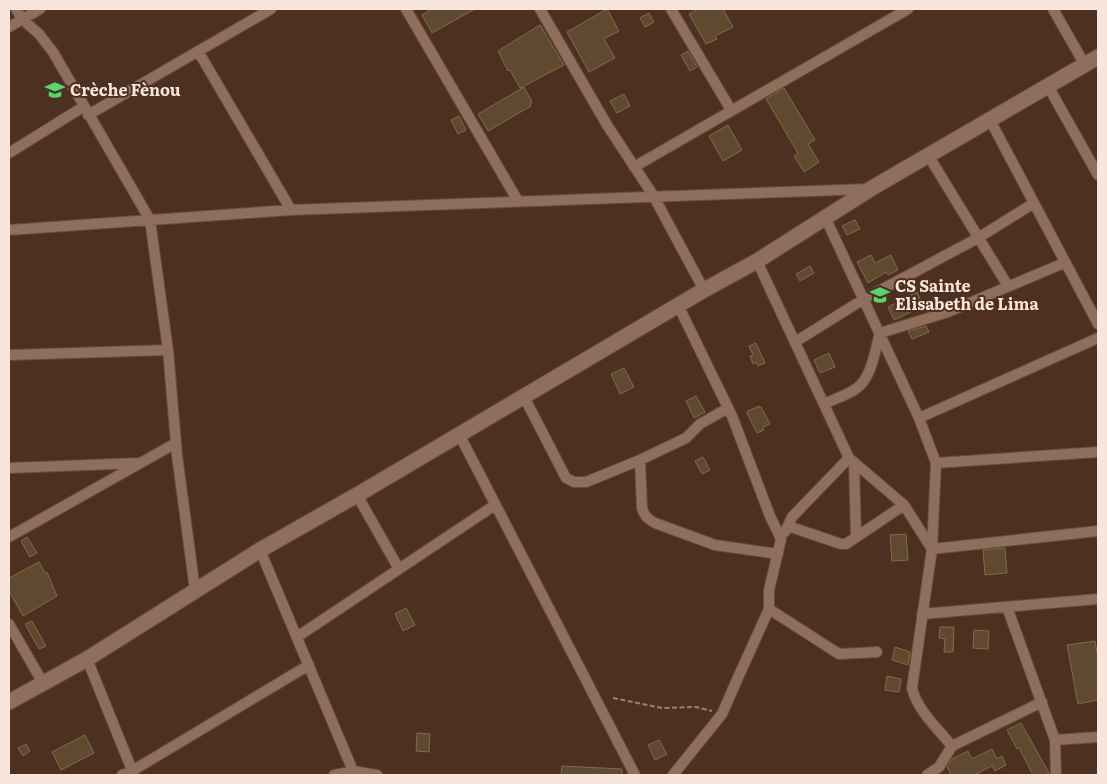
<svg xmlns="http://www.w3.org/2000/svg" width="1107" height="784" font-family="Literata,serif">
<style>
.building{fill:#604a2f;stroke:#816a4e}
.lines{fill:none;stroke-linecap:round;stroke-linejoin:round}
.street-casing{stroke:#654d3f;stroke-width:12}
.secondary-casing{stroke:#654d3f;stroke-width:17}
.path{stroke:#998173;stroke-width:2;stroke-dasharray:5 2.5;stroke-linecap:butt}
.street{stroke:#8f6e5d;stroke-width:10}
.secondary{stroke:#8f6e5d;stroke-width:15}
.labels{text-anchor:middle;stroke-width:4;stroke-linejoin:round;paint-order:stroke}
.poi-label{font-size:16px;font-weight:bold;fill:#f8e5db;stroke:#4d3020;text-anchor:start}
</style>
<rect width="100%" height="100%" fill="#4d3020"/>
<!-- building -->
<path class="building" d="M432,9H475L432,33L422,15Z
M607,9L619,31L604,39L615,58L589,72L567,32Z
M698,9H723L733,27L715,36L717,39L706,44L689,14Z
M649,13L654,22L645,27L640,18Z
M540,25L564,65L520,88L510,70L508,71L498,51Z
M688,51L697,67L690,71L681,55Z
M524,87L532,102L530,104L531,106L488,131L478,114Z
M784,88L815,140L808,144L819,162L804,172L794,156L798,153L766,99Z
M624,94L630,106L617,113L610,101Z
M459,116L466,130L458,134L451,120Z
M728,125L742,150L723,161L709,136Z
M855,220L860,229L847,235L842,226Z
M871,255L875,263L891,255L898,270L888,275L886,272L868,283L857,262Z
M810,266L814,273L800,281L796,274Z
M917,292L923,306L894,320L888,307Z
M926,326L929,332L912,339L908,331Z
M756,343L765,363L758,366L756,362L753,364L750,356L753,355L749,346Z
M829,353L835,367L820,373L814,360Z
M624,368L634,387L620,394L611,374Z
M696,396L705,412L694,418L686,401Z
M759,406V408L761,407L770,424L763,427L764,430L757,433L747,413L748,411Z
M703,457L710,470L702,474L695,461Z
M906,534L908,560L892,561L890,535Z
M27,537L37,553L30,557L21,541Z
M1005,548L1007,573L985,575L983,550Z
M39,562L45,573L47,572L57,596L23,616L9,591V578Z
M406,608L415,625L403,631L395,614Z
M32,621L46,646L39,649L25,624Z
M940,627H954L953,652H944L945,639L939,638Z
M974,630L989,631L988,649L973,648Z
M1095,641L1098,657V700L1078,704L1067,645Z
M895,647L910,652L908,665L892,660Z
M887,676L901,679L899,692L885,690Z
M1021,723L1049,773L1044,775H1033L1019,748L1017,749L1007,730Z
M417,733L430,734L429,752L416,751Z
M85,735L94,753L61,770L52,752Z
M659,740L667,754L655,760L648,745Z
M26,744L30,751L23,756L18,748Z
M992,749L997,759L1002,756L1006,765L995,771L992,766L974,775H951L947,767L952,759L968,751L972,759Z
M562,766L622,769V775H561Z"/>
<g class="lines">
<defs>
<path id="street" d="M16,9L22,19L39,34L53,52L150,220L168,350L177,455L195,590
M406,9L518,201
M540,9L607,125L653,195L704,290
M671,9L731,110
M1053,9L1085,65
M9,27L40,9
M198,51L291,210
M1048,86L1098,175
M88,115L271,9
M990,120L1098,324
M9,153L83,107
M928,155L1008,286
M634,167L908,9
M825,217L919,418L936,463L932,549L912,688C917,710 938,729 952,746
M9,230L291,210L868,189
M757,261L849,458L904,505L932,549
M795,342L864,299L978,238L1034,203
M9,355L168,350
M523,395L566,478L574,482H586L640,460L686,438L700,424L728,408
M824,404C834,399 848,395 857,388C872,377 875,350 880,333L948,312L1064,263
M919,418L1098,338
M459,434L635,775
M640,460L642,508C644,516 648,519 655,523L715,545L778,554
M854,462L856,536
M936,463L1098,452
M9,468L140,463
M357,495L399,569
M788,526L841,544H846L904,505
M785,532L792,517L849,458
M9,537L176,443
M932,549L1098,531
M260,550L353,771
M1007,607L1055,740L1056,775
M769,609L839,654L877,652
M922,614L1098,599
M9,624L43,683
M297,637L495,505
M87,659L134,775
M1055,740L1098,737
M122,775L132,771L309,665
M334,775L353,771L377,775
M673,775L722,714L736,682L769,609V590L781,539L770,516L732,416L678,305
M927,775L939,767L952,746L1042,702"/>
<path id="secondary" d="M9,702L87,659L260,550L357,495L704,290L757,261L872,188L1098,57"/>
</defs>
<!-- street casing -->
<use href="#street" class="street-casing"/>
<!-- secondary casing -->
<use href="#secondary" class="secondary-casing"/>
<!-- path -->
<path class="path" d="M613,698L662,708L696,707L712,711"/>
<!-- street -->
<use href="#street" class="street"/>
<!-- secondary -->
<use href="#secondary" class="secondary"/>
</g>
<!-- icons -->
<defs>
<symbol id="school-bare" viewBox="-9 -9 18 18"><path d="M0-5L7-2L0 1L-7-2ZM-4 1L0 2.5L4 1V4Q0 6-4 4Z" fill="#59d56f" stroke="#4d3020" stroke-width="2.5" paint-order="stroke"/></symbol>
</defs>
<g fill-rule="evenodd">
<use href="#school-bare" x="41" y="76" width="28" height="28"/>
<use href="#school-bare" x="866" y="281" width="28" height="28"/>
</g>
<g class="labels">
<!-- poi labels -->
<g class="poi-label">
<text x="70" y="96">Crèche Fènou</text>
<text x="895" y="292">CS Sainte<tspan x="895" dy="18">Elisabeth de Lima</tspan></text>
</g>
</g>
<!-- border -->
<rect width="1107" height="784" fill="none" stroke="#f8e5db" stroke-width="20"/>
</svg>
